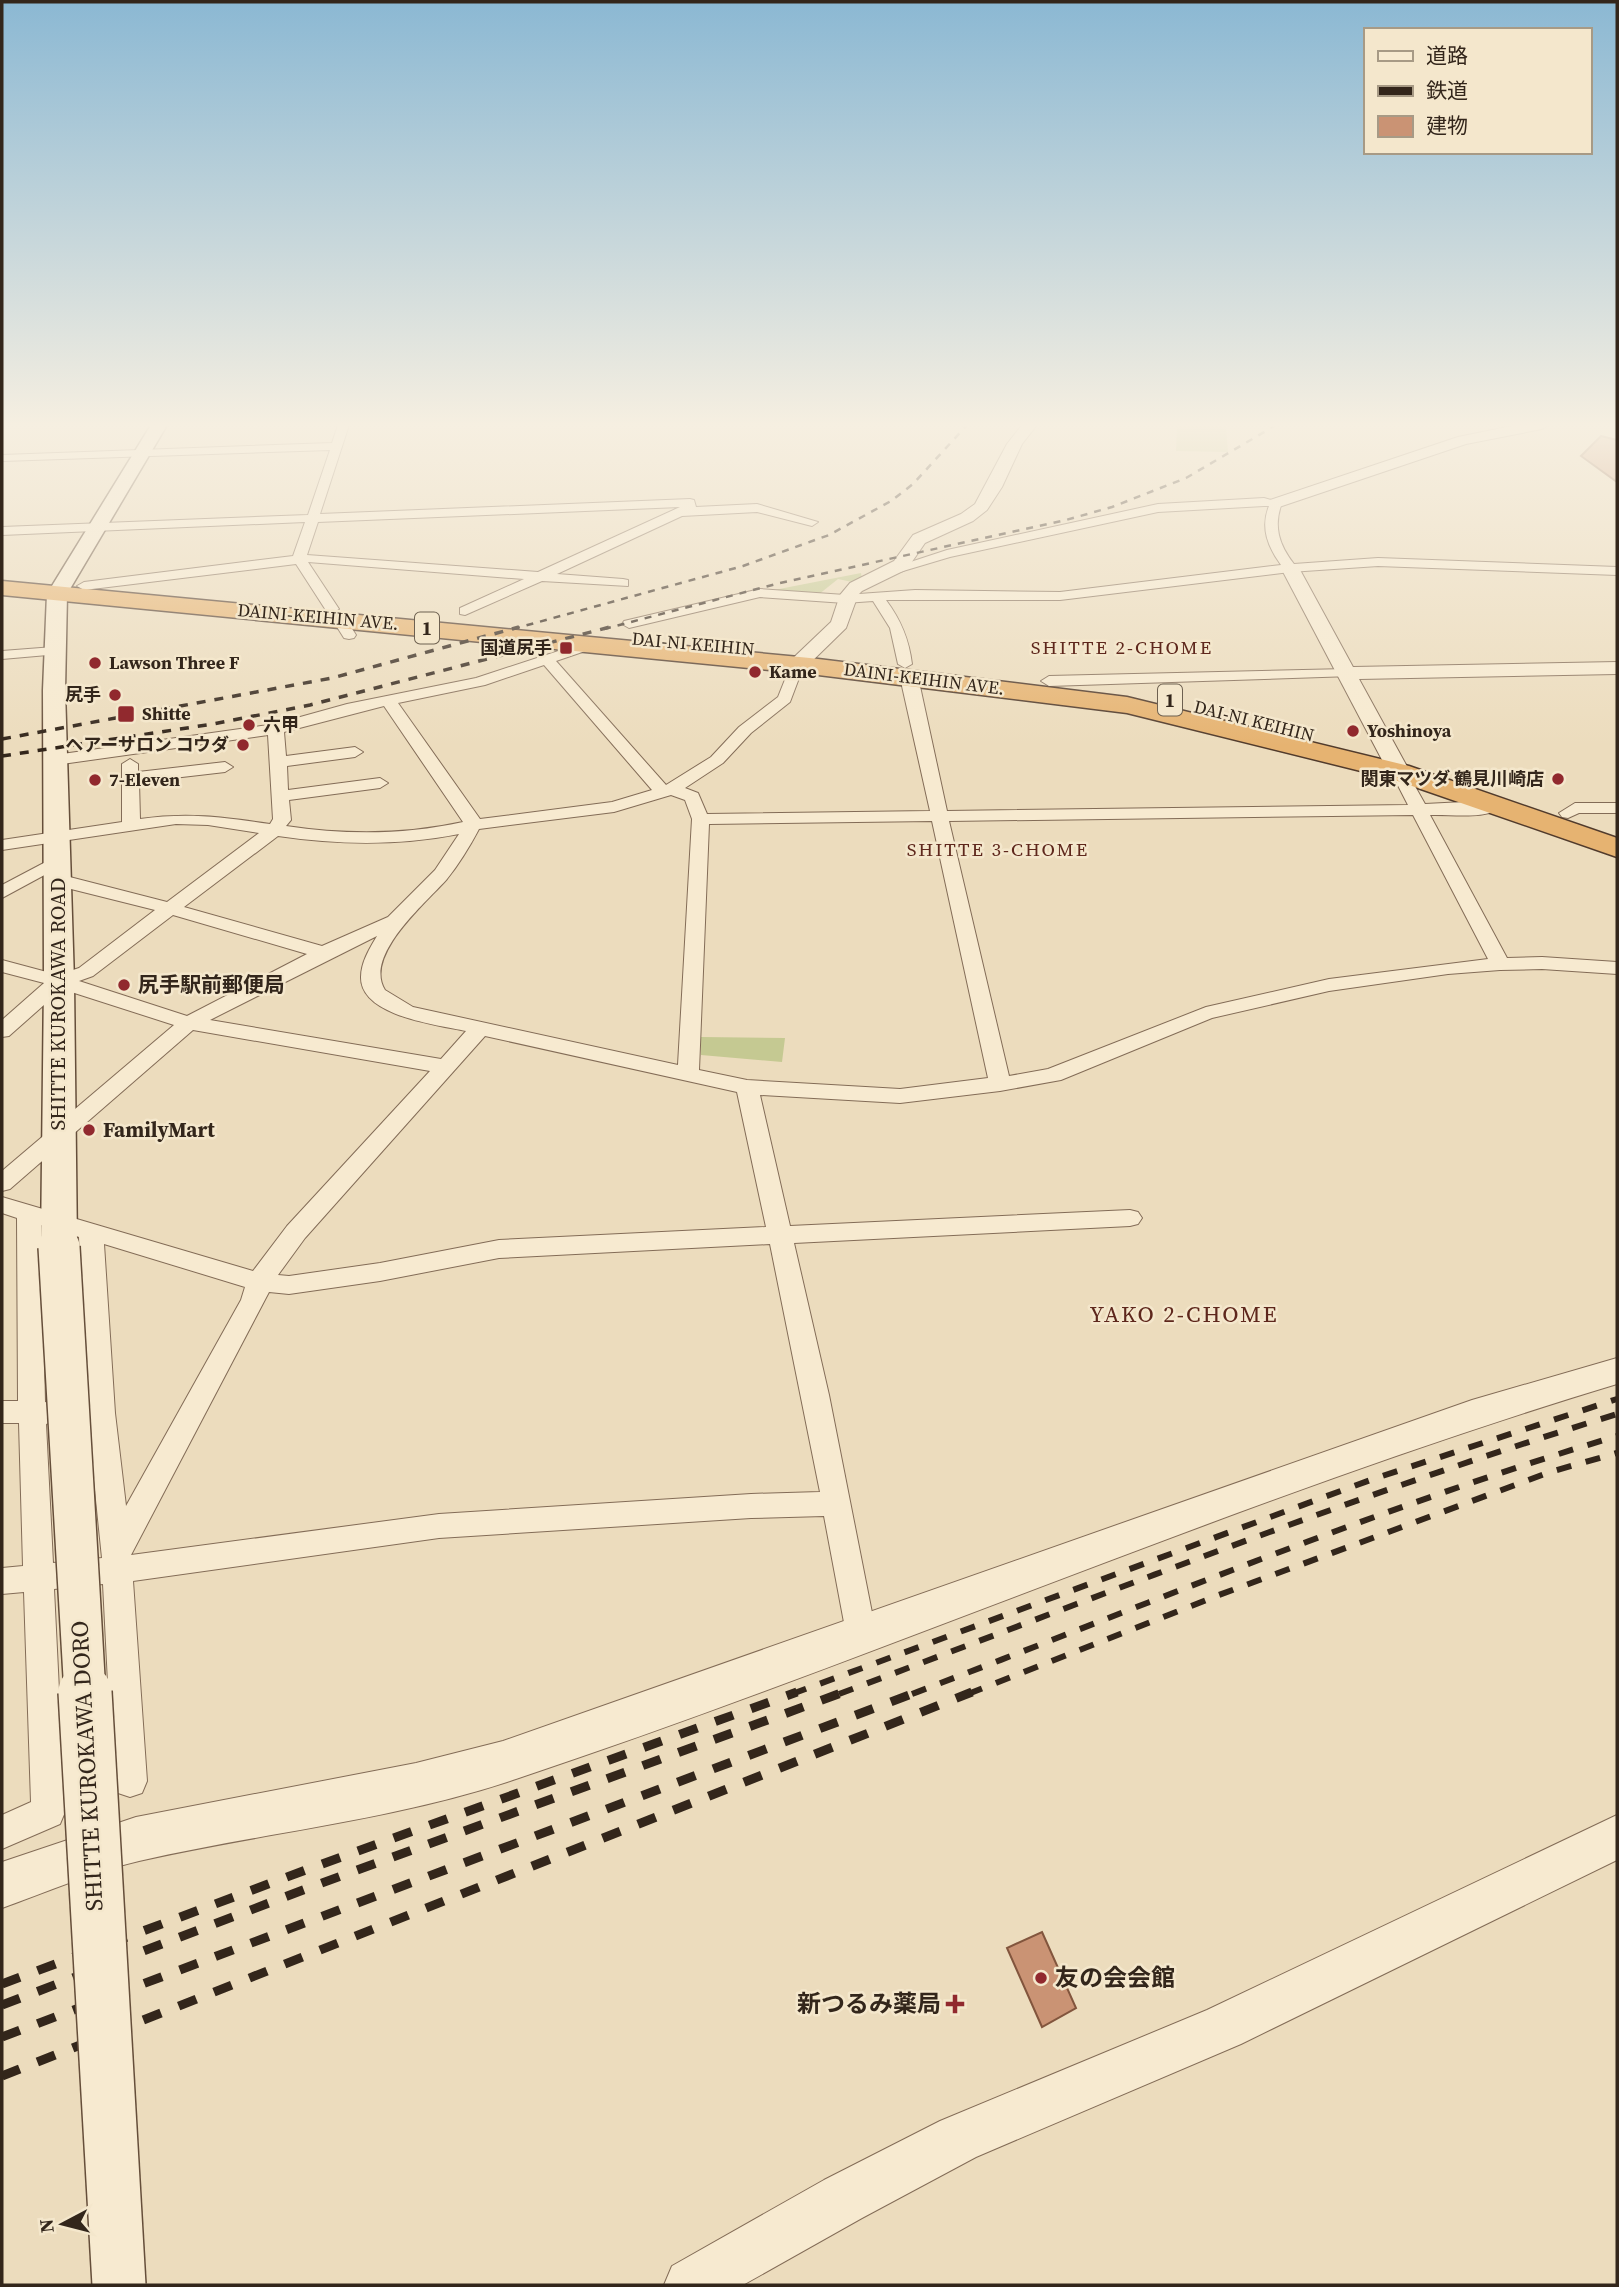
<svg xmlns="http://www.w3.org/2000/svg" width="1619" height="2287" font-family="'Source Serif 4','Noto Sans JP',serif">
<style>
.green{fill:#c5c992}
.building{fill:#ca9374;stroke:#82553d;stroke-width:2}
.lines{fill:none;stroke-linecap:round;stroke-linejoin:round}
.minor-casing{stroke:#836c57;stroke-width:2}
.tertiary-casing{stroke:#836c57;stroke-width:2}
.secondary-casing{stroke:#654e3a;stroke-width:3}
.trunk-casing{stroke:#513b2c;stroke-width:3}
.minor{fill:#f7ead0;fill-rule:evenodd}
.tertiary{fill:#f7ead0;fill-rule:evenodd}
.secondary{fill:#f7ead0;fill-rule:evenodd}
.trunk{fill:#e6b371;fill-rule:evenodd}
.rail-far3{stroke:#33261b;stroke-width:2.5;stroke-dasharray:7 7;stroke-linecap:butt}
.rail-far2{stroke:#33261b;stroke-width:3.5;stroke-dasharray:9 9;stroke-linecap:butt}
.rail-far1{stroke:#33261b;stroke-width:6;stroke-dasharray:15 15;stroke-linecap:butt}
.rail{stroke:#33261b;stroke-width:9;stroke-dasharray:19 19;stroke-linecap:butt}
.secondary-bridge-far1-casing{stroke:#654e3a;stroke-width:44;stroke-linecap:butt}
.secondary-bridge-casing{stroke:#654e3a;stroke-width:56;stroke-linecap:butt}
.secondary-bridge-far1{stroke:#f7ead0;stroke-width:41}
.secondary-bridge{stroke:#f7ead0;stroke-width:53}
.poi-dot{fill:#91292e;stroke:#f4e7cc;stroke-width:2.5}
.labels{text-anchor:middle;stroke-width:5;stroke-linejoin:round;paint-order:stroke}
.far-street-label{font-size:18px;fill:#33261b;stroke:#f4e7cc}
.far-poi-label{font-size:18px;font-weight:bold;fill:#33261b;stroke:#f4e7cc;text-anchor:start}
.shield{fill:#f4e7cc;stroke:#6d6050;stroke-width:2}
.shield-label{font-size:19px;font-weight:bold;fill:#33261b}
.far-neighbourhood-label{font-size:19px;letter-spacing:2px;fill:#5e271c;stroke:#f4e7cc}
.poi-label{font-size:21px;font-weight:bold;fill:#33261b;stroke:#f4e7cc;text-anchor:start}
.street-label{font-size:21px;fill:#33261b;stroke:#f4e7cc}
.neighbourhood-label{font-size:23px;letter-spacing:2px;fill:#5e271c;stroke:#f4e7cc}
.near-street-label{font-size:24px;fill:#33261b;stroke:#f4e7cc}
.near-poi-label{font-size:24px;font-weight:bold;fill:#33261b;stroke:#f4e7cc;text-anchor:start}
</style>
<rect width="100%" height="100%" fill="#ecdcbd"/>
<!-- green -->
<path class="green" d="M1177,425L1226,427L1228,452L1176,451Z
M861,573L862,579L852,582L838,579L818,595L769,591Z
M701,1037L785,1038L782,1062L701,1055Z"/>
<!-- building -->
<path class="building" d="M1601,436L1617,440V482L1581,456Z
M1042,1932L1076,2008L1042,2027L1007,1948Z"/>
<g class="lines">
<defs>
<path id="minor" d="M338,425H349L320,514L690,499L694,500L696,507L757,504L818,522L812,526L757,512L682,516L557,574L623,579L628,580V586L542,581L465,615L460,614V608L524,579L308,562L339,609L332,613L327,612L296,564L84,590L77,586L84,582L293,556L305,522L2,535V527L308,515L330,450L2,461V455L332,443ZM680,507L538,572L307,555L318,522Z
M1264,498L1282,503C1273,526 1279,545 1294,564L1378,558L1617,567V575L1378,566L1290,572L1060,600H886C901,620 909,639 912,664L905,668L898,664L890,628L873,601L845,603L760,597L629,628L622,624L624,621L760,589L845,595L915,590L1060,592L1281,565C1268,547 1260,528 1269,506H1264L1158,512L950,557L893,574L886,570L947,550L1158,504Z
M339,615L344,616L356,635L354,638L349,639L344,638L332,619Z
M592,640L599,644L597,647L556,661L666,785L711,757L739,727L778,697L792,662L797,661L804,665L790,702L751,733L723,763L685,788L698,793L707,814L930,811L902,686V677L910,672L918,677L947,811L1408,805L1391,772L1399,767L1407,772L1425,804L1503,800L1506,804C1490,821 1452,814 1430,815L1507,958L1542,957L1617,962V974L1542,969L1500,970L1448,974L1329,991L1212,1018L1061,1080L1000,1091L900,1103L760,1095L790,1226L1130,1210L1138,1212L1142,1218L1138,1224L1130,1226L794,1243L829,1395L876,1633L872,1643L861,1647L850,1643L846,1633L824,1516L751,1518L439,1538L133,1581L147,1781L142,1793L130,1797L118,1793L113,1781L103,1584L54,1589L65,1812L60,1824L2,1849V1815L31,1802L24,1592L2,1594V1568L23,1566L19,1423H2V1401H18L17,1218L2,1213V1197L253,1271L287,1226L430,1071L193,1030L10,1189L2,1191V1171L174,1025L62,989L9,1036L2,1037V1020L44,983L2,972V960L58,975L79,968L155,910L51,884L49,880L51,876L58,874L167,902L259,833L208,825L176,824L2,850V840L122,822V764L130,759L138,764V772L225,762L233,767L225,772L139,782L140,819C187,812 223,817 270,824L273,819L268,735L55,765L47,760L55,755L275,724L347,704L476,678ZM544,665L652,790L612,802L480,819L398,703L485,685ZM384,706L463,822C404,835 346,835 286,826L291,820L289,800L380,788L388,783L380,778L288,790L287,766L355,757L363,752L355,747L286,756L284,732ZM671,795L685,800L692,819L678,1065L413,1007L385,990C363,955 427,902 447,879C459,864 470,846 479,829L614,812ZM1413,815L1488,959L1329,979L1206,1007L1048,1069L1009,1076L949,821ZM932,821L988,1078L900,1089L747,1080L699,1070L709,824ZM459,834L435,870L388,917L322,946L184,907L278,836C339,845 398,846 459,834ZM173,915L307,954L187,1016L79,981L93,976ZM377,936C370,948 361,962 361,977C360,1016 438,1025 466,1031L441,1059L210,1020ZM485,1036L737,1092L766,1227L499,1240L380,1263L289,1276L278,1275L305,1238ZM41,1225L79,1237L87,1413L102,1558L53,1563L46,1424L56,1421L60,1413L56,1405L45,1402ZM104,1244L245,1287L241,1300L126,1506L115,1413ZM770,1244L820,1492L751,1494L439,1514L131,1555L269,1292L289,1294L380,1281L499,1258Z
M54,647L59,648L61,651L59,654L2,659V651Z
M1347,669L1354,673L1352,676L1049,686L1041,681L1049,676Z
M1575,803H1617V813H1579L1568,818L1562,817L1559,813Z
M57,856L66,861L63,865L2,898V885Z"/>
<path id="tertiary" d="M1022,425H1037L1022,444L1002,487L987,510L973,521L925,543L907,569L862,591L858,595L846,628L804,669H790L787,665L790,661L831,622L840,595L850,583L894,561L913,535L961,514L975,504L1007,444Z
M1517,425H1549L1542,429L1466,444L1282,506L1276,508L1268,503L1270,500L1458,437Z
M1290,563L1299,568L1353,667L1617,662V674L1359,679L1410,772L1407,777H1391L1281,568Z
M1617,1358V1384C1240,1498 880,1658 507,1782C388,1821 261,1833 139,1861C92,1872 47,1892 2,1908V1862L136,1817L416,1763L503,1741L1472,1400Z
M1617,1815V1860L1241,2044L976,2157L862,2218L743,2285H664L672,2266L824,2180L940,2121L1207,2010Z"/>
<path id="secondary" d="M151,425H167L67,594L65,690L74,981L77,1247L72,1256L59,1260L46,1256L41,1247L44,981L43,690L47,594Z"/>
<path id="trunk" d="M2,581L810,658L1127,697L1409,766L1617,838V857L1389,778L1127,713L810,674L2,595Z"/>
</defs>
<!-- minor casing -->
<use href="#minor" class="minor-casing"/>
<!-- tertiary casing -->
<use href="#tertiary" class="tertiary-casing"/>
<!-- secondary casing -->
<use href="#secondary" class="secondary-casing"/>
<!-- trunk casing -->
<use href="#trunk" class="trunk-casing"/>
<!-- minor -->
<use href="#minor" class="minor"/>
<!-- tertiary -->
<use href="#tertiary" class="tertiary"/>
<!-- secondary -->
<use href="#secondary" class="secondary"/>
<!-- trunk -->
<use href="#trunk" class="trunk"/>
<!-- rail-far3 -->
<path class="rail-far3" d="M513,629L743,566L829,535L891,501L913,484L967,425
M604,629L780,583L1066,520L1112,507L1186,478L1276,425"/>
<!-- rail-far2 -->
<path class="rail-far2" d="M2,739L332,678L519,627
M2,756L213,724L310,705L610,627"/>
<!-- rail-far1 -->
<path class="rail-far1" d="M792,1694L1373,1479L1617,1399
M839,1694C1097,1597 1354,1495 1617,1414
M912,1694C1146,1605 1377,1508 1617,1436
M968,1694L1219,1595L1550,1472L1617,1453"/>
<!-- rail -->
<path class="rail" d="M2,1984L311,1868L797,1692
M2,2005L311,1887L844,1692
M2,2037L917,1692
M2,2076L972,1692"/>
<defs>
<path id="secondary-bridge-far1" d="M59,1247L85,1694"/>
<path id="secondary-bridge" d="M85,1692L119,2285"/>
</defs>
<!-- secondary-bridge-far1 casing -->
<use href="#secondary-bridge-far1" class="secondary-bridge-far1-casing"/>
<!-- secondary-bridge casing -->
<use href="#secondary-bridge" class="secondary-bridge-casing"/>
<!-- secondary-bridge-far1 -->
<use href="#secondary-bridge-far1" class="secondary-bridge-far1"/>
<!-- secondary-bridge -->
<use href="#secondary-bridge" class="secondary-bridge"/>
</g>
<!-- sky -->
<linearGradient id="sky" x2="0" y2="1"><stop stop-color="#8bb8d3"/><stop offset="0.57" stop-color="#f6efe1"/><stop offset="1" stop-color="#f6efe1" stop-opacity="0"/></linearGradient>
<rect width="1619" height="746" fill="url(#sky)"/>
<!-- markers -->
<g class="poi-dot">
<rect x="559" y="641" width="14" height="14" rx="3.5"/>
<circle cx="95" cy="663" r="7"/>
<circle cx="755" cy="672" r="7"/>
<circle cx="115" cy="695" r="7"/>
<rect x="117" y="705" width="18" height="18" rx="3.5"/>
<circle cx="249" cy="725" r="7"/>
<circle cx="1353" cy="731" r="7"/>
<circle cx="243" cy="745" r="7"/>
<circle cx="1558" cy="779" r="7"/>
<circle cx="95" cy="780" r="7"/>
<circle cx="124" cy="985" r="7"/>
<circle cx="89" cy="1130" r="7"/>
<circle cx="1041" cy="1978" r="7"/>
<path d="M951.5 1993.5h7v7h7v7h-7v7h-7v-7h-7v-7h7z"/>
</g>
<g class="labels">
<!-- far-street labels -->
<g class="far-street-label">
<text transform="translate(318 617) rotate(5)" y="6">DAINI-KEIHIN AVE.</text>
<text transform="translate(693 644) rotate(5)" y="6">DAI-NI KEIHIN</text>
<text transform="translate(924 679) rotate(7)" y="6">DAINI-KEIHIN AVE.</text>
<text transform="translate(1254 721) rotate(14)" y="6">DAI-NI KEIHIN</text>
</g>
<!-- far-poi labels -->
<g class="far-poi-label">
<text x="552" y="654" text-anchor="end">国道尻手</text>
<text x="109" y="669">Lawson Three F</text>
<text x="769" y="678">Kame</text>
<text x="101" y="701" text-anchor="end">尻手</text>
<text x="142" y="720">Shitte</text>
<text x="263" y="731">六甲</text>
<text x="1367" y="737">Yoshinoya</text>
<text x="229" y="751" text-anchor="end">ヘアーサロン コウダ</text>
<text x="1544" y="785" text-anchor="end">関東マツダ 鶴見川崎店</text>
<text x="109" y="786">7-Eleven</text>
</g>
<!-- shield labels -->
<g class="shield">
<rect x="415" y="612.5" width="24" height="31" rx="5"/>
<rect x="1158" y="684.5" width="24" height="31" rx="5"/>
</g>
<g class="shield-label">
<text x="427" y="635">1</text>
<text x="1170" y="707">1</text>
</g>
<!-- far-neighbourhood labels -->
<g class="far-neighbourhood-label">
<text x="1122" y="654">SHITTE 2-CHOME</text>
<text x="998" y="856">SHITTE 3-CHOME</text>
</g>
<!-- poi labels -->
<g class="poi-label">
<text x="138" y="992">尻手駅前郵便局</text>
<text x="103" y="1137">FamilyMart</text>
</g>
<!-- street labels -->
<g class="street-label">
<text transform="translate(58 1004) rotate(-90)" y="7">SHITTE KUROKAWA ROAD</text>
</g>
<!-- neighbourhood labels -->
<g class="neighbourhood-label">
<text x="1184" y="1322">YAKO 2-CHOME</text>
</g>
<!-- near-street labels -->
<g class="near-street-label">
<text transform="translate(87 1766) rotate(-93)" y="8">SHITTE KUROKAWA DORO</text>
</g>
<!-- near-poi labels -->
<g class="near-poi-label">
<text x="1055" y="1986">友の会会館</text>
<text x="941" y="2012" text-anchor="end">新つるみ薬局</text>
</g>
</g>
<!-- border -->
<rect width="1619" height="2287" fill="none" stroke="#33261b" stroke-width="7"/>
<!-- legend -->
<rect x="1364" y="28" width="228" height="126" fill="#f4e7cc" stroke="#a79a85" stroke-width="2"/>
<rect x="1378" y="51" width="35" height="10" fill="#f7ead0" stroke="#a79a85" stroke-width="2"/>
<text x="1426" y="63" font-size="21" fill="#33261b">道路</text>
<rect x="1378" y="86" width="35" height="10" fill="#33261b" stroke="#a79a85" stroke-width="2"/>
<text x="1426" y="98" font-size="21" fill="#33261b">鉄道</text>
<rect x="1378" y="116" width="35" height="21" fill="#ca9374" stroke="#a79a85" stroke-width="2"/>
<text x="1426" y="133" font-size="21" fill="#33261b">建物</text>
<!-- north arrow -->
<g transform="translate(63 2224) rotate(263)" stroke="#f4e7cc" stroke-width="5" paint-order="stroke">
<path d="M0-5L12 26L0 18L-12 26Z" fill="#33261b"/>
<text y="-10" font-size="19" font-weight="bold" text-anchor="middle" fill="#33261b">N</text>
</g>
</svg>
